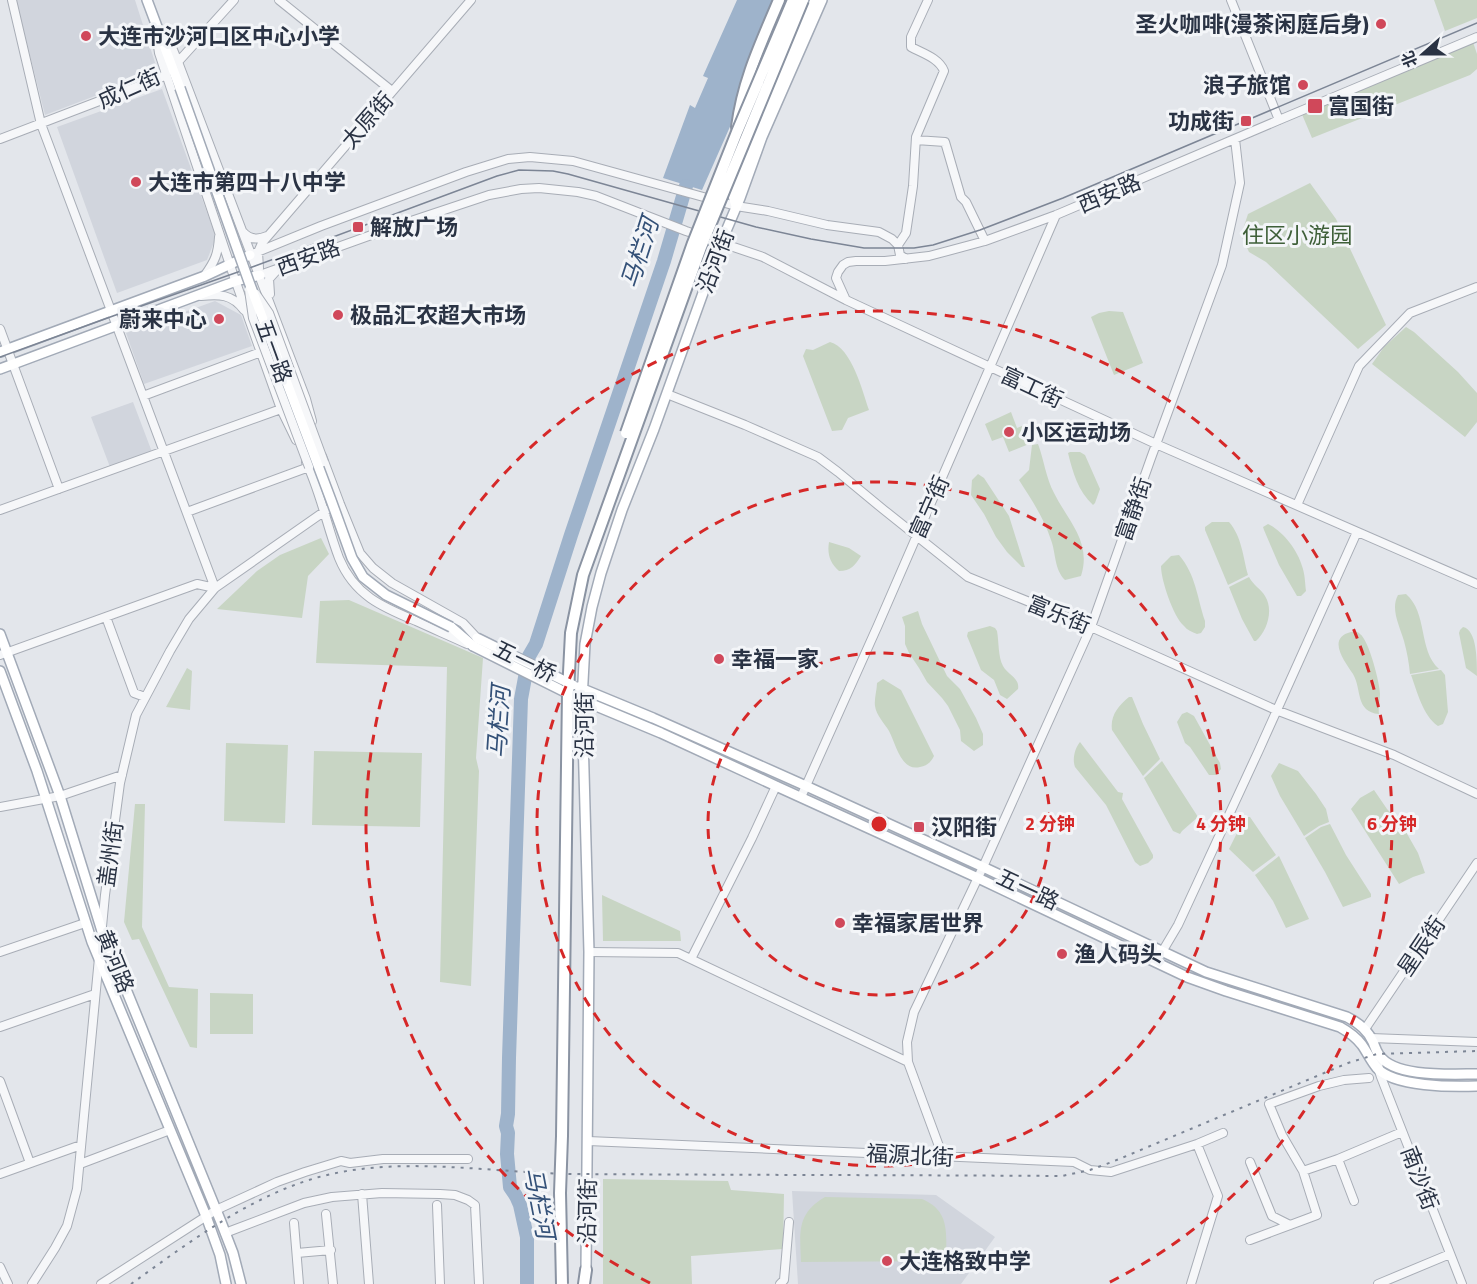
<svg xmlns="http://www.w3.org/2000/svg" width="1477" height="1284" font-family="'Titillium Web','Noto Sans SC',sans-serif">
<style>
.built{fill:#d1d5dd}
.green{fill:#c8d5c4}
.water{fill:#9eb3cb}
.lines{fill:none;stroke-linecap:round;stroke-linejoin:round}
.river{stroke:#9eb3cb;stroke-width:14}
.minor-casing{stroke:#a8adb6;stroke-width:10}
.major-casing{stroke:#a2aab7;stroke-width:12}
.highway-casing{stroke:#8a93a2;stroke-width:14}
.minor{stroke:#f6f7f9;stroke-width:8}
.major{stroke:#fff;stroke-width:9}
.highway{stroke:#fff;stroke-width:10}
.tram{stroke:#7c8595;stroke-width:1.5}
.rail{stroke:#7c8595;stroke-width:2;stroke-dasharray:3 6;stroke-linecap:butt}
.minor-bridge-casing{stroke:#a8adb6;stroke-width:10;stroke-linecap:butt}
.major-bridge-casing{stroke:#a2aab7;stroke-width:12;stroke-linecap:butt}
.highway-bridge-casing{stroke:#8a93a2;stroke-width:14;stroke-linecap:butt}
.minor-bridge{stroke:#f6f7f9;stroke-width:8}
.major-bridge{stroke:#fff;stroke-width:9}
.highway-bridge{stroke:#fff;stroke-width:10}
.ring{fill:none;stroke:#d62828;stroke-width:3;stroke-dasharray:10 8}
.poi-dot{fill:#d0485a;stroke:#f3f5f8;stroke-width:2}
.labels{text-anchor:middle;stroke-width:6;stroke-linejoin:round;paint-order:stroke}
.poi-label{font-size:22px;font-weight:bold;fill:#2a3344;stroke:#f3f5f8;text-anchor:start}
.street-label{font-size:22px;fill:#2a3344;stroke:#f3f5f8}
.park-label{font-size:22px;fill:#3e5f38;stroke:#f3f5f8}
.water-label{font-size:24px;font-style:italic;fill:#345178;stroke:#f3f5f8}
.centre{fill:#d62828;stroke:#f3f5f8;stroke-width:3}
.ring-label{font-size:18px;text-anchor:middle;font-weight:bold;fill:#d62828;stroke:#f3f5f8;stroke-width:6;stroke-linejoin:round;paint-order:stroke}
</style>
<rect width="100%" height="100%" fill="#e3e6eb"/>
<!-- built -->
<path class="built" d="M16,0H135L158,72L45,115Z
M162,89L216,237L207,260L117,293L57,127Z
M215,301L241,315L252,346L144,384L126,333Z
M133,402L152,452L110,467L91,417Z
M792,1191L936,1195L995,1237L961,1284H798Z"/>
<!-- green -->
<path class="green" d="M1434,0H1477V18L1445,31Z
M1473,42L1477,54V69L1470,75L1312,138L1301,112Z
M1310,183L1336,219L1386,325L1358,349L1266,262L1249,252L1241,235L1248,214Z
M1109,311L1123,312L1143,363L1114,375L1091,317L1099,313Z
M1406,327L1414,332L1458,372L1477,393V422L1465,437L1372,364L1384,347Z
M830,342C852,348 862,390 869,410L848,418L842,430L832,431L803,356L806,349L813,350Z
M1011,412L1017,428L1027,424L1034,442L1009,452L1003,437L992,441L985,424Z
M1038,444C1044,460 1046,478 1054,493C1068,521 1092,542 1081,576L1065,580C1054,569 1056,553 1051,540C1044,518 1031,499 1019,480L1029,470L1032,445Z
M1070,452H1080L1085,455L1100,489L1095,503L1093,505C1078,491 1073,473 1068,453Z
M978,474L984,478L1009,516L1025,567H1022L1007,552L996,537L984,514L971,495L972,480Z
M1212,522H1229C1242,537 1243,557 1248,575L1228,585L1205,530V527Z
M1268,524C1283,531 1298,551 1302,566C1305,574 1305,583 1306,591L1301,596H1297L1279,565L1264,530L1263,527Z
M321,538L329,554L308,576L302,618L217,609L257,571L280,555Z
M829,542L849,548L861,556C855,565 851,571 839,571C830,563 827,554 829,542Z
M1179,555C1196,575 1197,597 1205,621V627L1201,633L1197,634C1192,632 1187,630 1184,626C1173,616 1161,580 1161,566L1171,556Z
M1249,577C1253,585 1261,589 1265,596C1274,610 1267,631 1256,641H1254L1242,619L1229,587Z
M1406,594C1428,613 1418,650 1439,669L1410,674C1409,663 1407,652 1404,641C1400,627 1390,609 1398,595Z
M349,600L483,658L476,758L479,771L471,986L440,982L447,667L316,663L320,601Z
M918,611L922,624L947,676L960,689L976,718L983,734V745L974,751L961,741L960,730L948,706L942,698L927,682L919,668L909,653L905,644V626L902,617Z
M990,626L995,628L997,631C999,642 998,657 1003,666C1008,675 1020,678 1018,689L1007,699L1000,695L994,680L981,670L967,636L968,632Z
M1463,627C1477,630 1477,660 1477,676L1466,668L1459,633L1460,630Z
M1351,632C1355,632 1357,631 1360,634C1369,640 1380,684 1380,694C1380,701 1378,707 1379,714C1355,712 1362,689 1353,674C1345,662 1326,638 1351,632Z
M187,668L192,671L190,710L166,707Z
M1441,670L1445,675L1448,712L1443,724L1438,726C1423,716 1417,691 1411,675Z
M883,679L901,690L934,756C931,762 927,766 920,767C901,772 896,744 889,731C885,724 876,715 875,706C874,699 877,690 877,683Z
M1129,697H1132L1143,724L1160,759L1143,776L1112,730C1110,716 1118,706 1129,697Z
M1187,712L1194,716L1220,763L1221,769L1216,775H1209L1190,747L1185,743L1177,722L1182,714Z
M1080,742L1118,792L1123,793L1122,799L1153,855V858L1148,863L1140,866L1135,862L1106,805L1075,767C1072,759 1075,748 1080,742Z
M226,743L288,745L285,823L224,821Z
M314,751L422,753L420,827L312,825Z
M1162,761L1198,817L1182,831L1180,834L1173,831L1144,778Z
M1279,763L1298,771L1316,794L1326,809L1329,822L1319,826L1304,836L1280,796L1271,776Z
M1374,790L1387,809L1402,825L1418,853L1425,873L1413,877L1399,884L1351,809L1360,798Z
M135,804H145L142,927L169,987L198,989L197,1048L190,1047L139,939L132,940L124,922Z
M1248,817H1250L1276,855L1253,872L1229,849L1242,823Z
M1330,824L1346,855L1371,894V897L1343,907L1325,872L1305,838L1321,827Z
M1279,856L1309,919L1286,928L1273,901L1255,875Z
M602,895L680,931L681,941H603Z
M210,993L253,994V1034H210Z
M603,1179L728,1181L731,1190L784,1194L783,1249L691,1256L692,1284H603Z
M825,1197L922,1199C951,1211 946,1235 946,1261L801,1262C800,1233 796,1214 825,1197Z"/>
<!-- water -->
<path class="water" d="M737,0H786L702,190L663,178L690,105L695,108L708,78L703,76Z"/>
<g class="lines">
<!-- river -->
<path class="river" d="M527,1284V1237L520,1205L516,1196L510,1187L507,1154L508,1133L506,1126L508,1114L509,1058L521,699L529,656L536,644L571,535L664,261L686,186"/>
<defs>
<path id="minor" d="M12,0L41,124L215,588
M279,0L392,91
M1231,0L1279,120
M161,30L171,45L178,62L306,399L312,421
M156,32L159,53L233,274L281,409L296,440
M177,63L234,0
M0,139L162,77L168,71
M916,140L945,142L961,197L966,202L985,241
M243,232C250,240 258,240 267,236
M898,245L906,233L913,186L916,137L944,71C939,58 922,53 911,47V37L928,0
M250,255L321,226L466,172L508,159L530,157L573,161L736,206L768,211L827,225L879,232L892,239L898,245L900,255L906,259
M259,268L258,252L262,243L471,0
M205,275C215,261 218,254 219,237
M260,275L402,224L489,195L521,189L539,188L578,192L596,196L686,231L763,257L846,300L1156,444L1477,584
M270,294L269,279L277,270
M201,296C219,294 232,294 244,310
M845,298L836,278L838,272L843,265L848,262L856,261H885L929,256L985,241L1056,215L1279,120L1477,37
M0,329L59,489
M667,394L745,425L818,457L838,472L884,510L968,577L1091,627L1276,710L1394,755L1477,794
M143,396L261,352
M322,456L340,504L360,553L373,568L392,583L463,623L477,638
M306,462C321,493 327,527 339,558C354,595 382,607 416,621C433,629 450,636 467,644
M1297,505L1359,366L1410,313L1477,287
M0,510L281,409
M187,512L309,467
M106,617L134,693L145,697
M0,655L197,584L215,588
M801,797L878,625L1056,215
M0,807L60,796L122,775
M0,952L85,923
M589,952L678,953L908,1062
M1162,952L1178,925L1259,750L1357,532
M691,959L752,838L776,786
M0,1027L95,994
M1365,1029L1477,863
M1371,1038L1477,1042
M1377,1054L1379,1071L1381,1077L1462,1284
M0,1081L30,1163
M588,1141L1074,1162L1090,1170L1111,1172L1197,1144L1223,1133
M943,1157L908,1062L907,1042L914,1012L983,867L1091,627L1151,458L1222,265L1240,183L1235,139
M1250,1162L1272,1216L1290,1225
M80,1164L170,1130
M1303,1171L1338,1159
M0,1174L81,1145
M362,1194L369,1284
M1354,1201L1338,1159L1402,1132
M437,1205L440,1284
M326,1214L333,1284
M294,1223L299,1284
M225,1233L304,1203L332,1197L382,1193L440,1194L455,1195L468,1200L475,1205L479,1284
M1250,1240L1317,1215L1303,1171L1282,1135L1269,1104L1319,1086L1344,1080L1369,1078
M297,1253L331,1250
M0,1267L8,1284
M32,1284L55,1248L67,1226L77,1189L105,895L120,783L136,715L170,651L189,619L215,588L325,511L340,504
M101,1284L216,1210L277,1182L305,1172L341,1161L350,1163L383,1159H468
M780,1284L784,1280L789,1222
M1191,1284L1218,1196L1197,1144
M1378,1284L1450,1254"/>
<path id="major" d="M147,0L180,88
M736,206L733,196L756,135L815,0
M0,352L205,276L250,255
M0,369L236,281L260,275
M451,627L473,646
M0,634L60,796L101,928L221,1222L233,1253L241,1284
M0,671L37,771L92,942L206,1216L220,1255L226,1284
M578,687L653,718L806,786L983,867L1206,972L1347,1017C1359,1023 1368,1030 1373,1042C1375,1047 1376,1051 1379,1055C1394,1078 1452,1074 1477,1074
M577,698L661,733L776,786L978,878L1187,977L1226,991L1340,1027C1349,1032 1356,1037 1362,1045C1367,1052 1371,1061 1377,1068C1394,1087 1453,1087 1477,1086
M586,1270L589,952L582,700L585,644L592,607L601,573L622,510L654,429L721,243L740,198L762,137L822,0"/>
<path id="highway" d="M737,127C743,80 761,43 779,0
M584,1284L586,1270"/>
</defs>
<!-- minor casing -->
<use href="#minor" class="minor-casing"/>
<!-- major casing -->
<use href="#major" class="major-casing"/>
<!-- highway casing -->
<use href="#highway" class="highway-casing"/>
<!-- minor -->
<use href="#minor" class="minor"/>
<!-- major -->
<use href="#major" class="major"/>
<!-- highway -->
<use href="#highway" class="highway"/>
<!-- tram -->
<path class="tram" d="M0,357L113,316L255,266L497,176L519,170L553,171L568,174L756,227L811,239L864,248H914L933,245L980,230L1063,198L1477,23"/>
<!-- rail -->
<path class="rail" d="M131,1284C188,1243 250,1196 319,1177C401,1155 490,1173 574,1174C737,1175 900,1175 1062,1176L1090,1170L1112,1162L1348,1063L1377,1054L1477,1051"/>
<defs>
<path id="minor-bridge" d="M249,290L253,318L309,467
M256,294L269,313L324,462"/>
<path id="major-bridge" d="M180,88L249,282L331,500L352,558L363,577L386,595L451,627
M477,638L573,685
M473,646L575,697"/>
<path id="highway-bridge" d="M626,433L693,243L737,132L793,0
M562,1284L560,1193L562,1136L568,692L571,633L583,575L701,247L803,0"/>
</defs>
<!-- minor-bridge casing -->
<use href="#minor-bridge" class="minor-bridge-casing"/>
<!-- major-bridge casing -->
<use href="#major-bridge" class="major-bridge-casing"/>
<!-- highway-bridge casing -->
<use href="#highway-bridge" class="highway-bridge-casing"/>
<!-- minor-bridge -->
<use href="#minor-bridge" class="minor-bridge"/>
<!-- major-bridge -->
<use href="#major-bridge" class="major-bridge"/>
<!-- highway-bridge -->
<use href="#highway-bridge" class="highway-bridge"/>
</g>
<!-- distance rings -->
<g class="ring">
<circle cx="879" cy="824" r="171"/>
<circle cx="879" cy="824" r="342"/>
<path d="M650 1283A513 513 0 1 1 1108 1283"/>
</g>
<!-- markers -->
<g class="poi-dot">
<circle cx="1381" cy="24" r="6"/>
<circle cx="86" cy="36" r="6"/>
<circle cx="1303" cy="85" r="6"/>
<rect x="1307" y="98" width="16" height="16" rx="3"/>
<rect x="1240" y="115" width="12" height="12" rx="3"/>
<circle cx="136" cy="182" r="6"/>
<rect x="352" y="221" width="12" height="12" rx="3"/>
<circle cx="338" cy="315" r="6"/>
<circle cx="219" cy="319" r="6"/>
<circle cx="1009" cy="432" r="6"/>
<circle cx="719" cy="659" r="6"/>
<rect x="913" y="821" width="12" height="12" rx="3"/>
<circle cx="840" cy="923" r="6"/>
<circle cx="1062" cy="954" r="6"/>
<circle cx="887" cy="1261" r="6"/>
</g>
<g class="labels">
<!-- poi labels -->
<g class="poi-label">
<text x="1369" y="32" text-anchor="end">圣火咖啡(漫茶闲庭后身)</text>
<text x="98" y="44">大连市沙河口区中心小学</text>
<text x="1291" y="93" text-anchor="end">浪子旅馆</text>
<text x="1328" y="114">富国街</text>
<text x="1234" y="129" text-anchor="end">功成街</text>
<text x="148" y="190">大连市第四十八中学</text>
<text x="370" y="235">解放广场</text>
<text x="350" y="323">极品汇农超大市场</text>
<text x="207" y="327" text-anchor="end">蔚来中心</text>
<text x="1021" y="440">小区运动场</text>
<text x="731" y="667">幸福一家</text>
<text x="931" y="835">汉阳街</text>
<text x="852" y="931">幸福家居世界</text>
<text x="1074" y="962">渔人码头</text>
<text x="899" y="1269">大连格致中学</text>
</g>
<!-- street labels -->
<g class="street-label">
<text transform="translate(129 88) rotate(-24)" y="8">成仁街</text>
<text transform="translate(367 120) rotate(-49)" y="8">太原街</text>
<text transform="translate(1109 193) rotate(-23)" y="8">西安路</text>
<text transform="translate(308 257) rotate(-20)" y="8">西安路</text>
<text transform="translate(715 261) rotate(-69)" y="8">沿河街</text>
<text transform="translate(274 351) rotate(70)" y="8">五一路</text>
<text transform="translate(1032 387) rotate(25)" y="8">富工街</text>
<text transform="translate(929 507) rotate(-66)" y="8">富宁街</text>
<text transform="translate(1133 509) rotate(-71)" y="8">富静街</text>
<text transform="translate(1059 614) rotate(22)" y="8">富乐街</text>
<text transform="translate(525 661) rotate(26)" y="8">五一桥</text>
<text transform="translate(584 725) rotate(-90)" y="8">沿河街</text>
<text transform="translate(110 854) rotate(-82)" y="8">盖州街</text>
<text transform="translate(1028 889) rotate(25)" y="8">五一路</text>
<text transform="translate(1421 946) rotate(-56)" y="8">星辰街</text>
<text transform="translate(115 961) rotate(68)" y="8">黄河路</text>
<text transform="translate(910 1155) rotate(3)" y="8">福源北街</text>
<text transform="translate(1420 1178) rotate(69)" y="8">南沙街</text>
<text transform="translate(587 1211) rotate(-89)" y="8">沿河街</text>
</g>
<!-- park labels -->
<g class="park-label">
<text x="1297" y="243">住区小游园</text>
</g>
<!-- water labels -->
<g class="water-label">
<text transform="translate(640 253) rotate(-72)" y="8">马栏河</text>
<text transform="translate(499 722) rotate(-86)" y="8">马栏河</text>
<text transform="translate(539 1203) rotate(79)" y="8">马栏河</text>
</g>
</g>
<circle cx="879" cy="824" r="9" class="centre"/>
<g class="ring-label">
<text x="1050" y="830">2 分钟</text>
<text x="1221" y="830">4 分钟</text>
<text x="1392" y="830">6 分钟</text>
</g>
<!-- north arrow -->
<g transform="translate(1423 54) rotate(249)" stroke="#f3f5f8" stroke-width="4.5" paint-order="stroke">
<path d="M0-4.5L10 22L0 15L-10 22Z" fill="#2a3344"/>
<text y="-9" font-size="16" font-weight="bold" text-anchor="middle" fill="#2a3344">北</text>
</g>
</svg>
